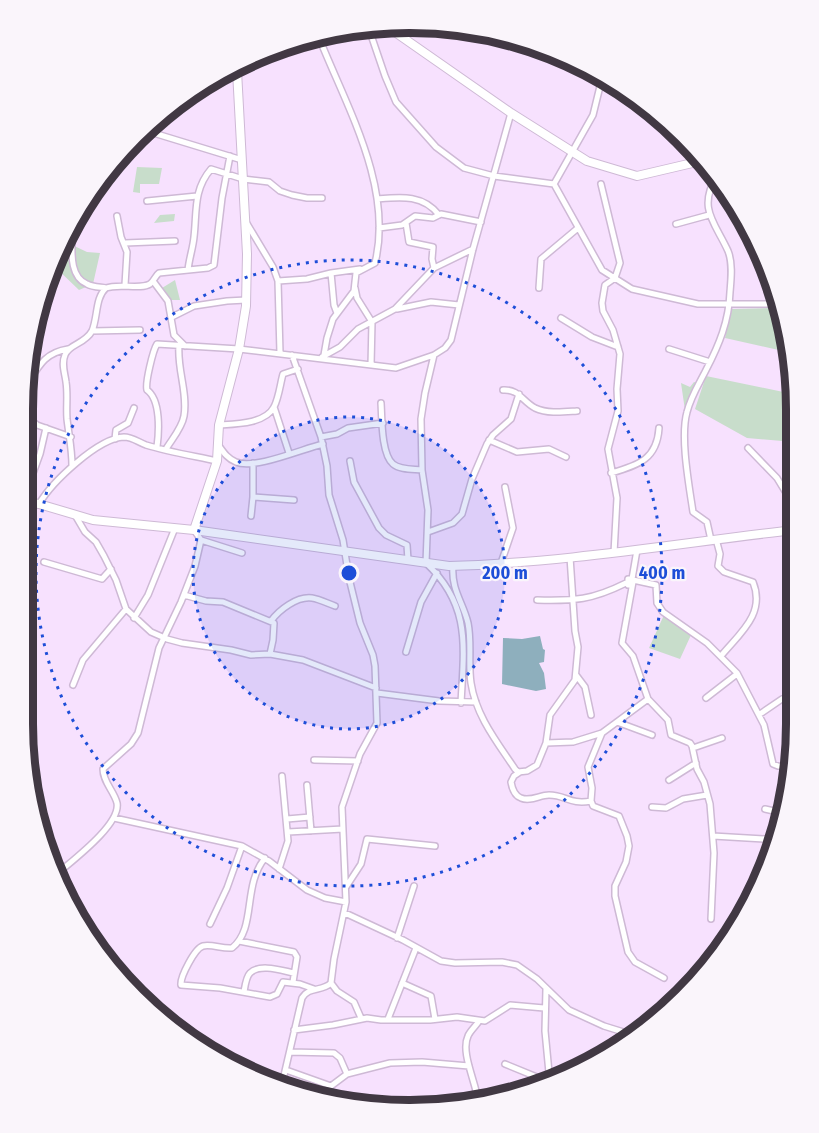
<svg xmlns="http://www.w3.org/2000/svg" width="819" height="1133" font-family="'Fira Sans Condensed',sans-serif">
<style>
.green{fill:#c8ddcb}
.water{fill:#8eafbd}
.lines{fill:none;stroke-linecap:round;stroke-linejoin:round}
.street-casing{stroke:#ceb9d5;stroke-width:8}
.secondary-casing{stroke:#ceb9d5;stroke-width:10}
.street{stroke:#fff;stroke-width:5}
.secondary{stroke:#fff;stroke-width:8}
.ring{fill:none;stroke:#1d4ed8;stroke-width:3;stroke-dasharray:3 6}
.rim{fill:none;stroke:#413843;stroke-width:8}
.centre{fill:#1d4ed8;stroke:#faf5fb;stroke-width:3}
.ring-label{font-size:18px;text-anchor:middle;font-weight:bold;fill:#1d4ed8;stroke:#faf5fb;stroke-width:4.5;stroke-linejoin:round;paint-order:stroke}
</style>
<rect width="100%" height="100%" fill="#f7e1fe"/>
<!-- green -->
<path class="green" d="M137,167L162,168L159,184H140V193L133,192Z
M175,214L174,221L154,223L160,215Z
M67,240L68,243L87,252L100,253L93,284L79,290L55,267Z
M175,280L180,300H168L162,288Z
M774,308L775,331L788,338L792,353L725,338L731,309Z
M706,376L793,394L794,442L747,438L695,409Z
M694,382L701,384L686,417L681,383L690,387Z
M664,615L691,635L680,659L649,648Z"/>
<!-- water -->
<path class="water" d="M540,636L543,649L545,650L544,662L539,663L544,673L546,689L536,691L502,684L503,638L522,639Z"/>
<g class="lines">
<defs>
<path id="street" d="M370,32L385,76L396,102L436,147L464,168L494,176L554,184
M318,35C345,104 394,186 375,263L356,273L354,291L333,319L327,338L324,355
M603,74L593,115L554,184L602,270L632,289L698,304H778
M147,131L242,160
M601,184L620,263L615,278L605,285L602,303L603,311L613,330L620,354L617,389L618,411L608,449L617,498L614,553
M377,199C400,197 423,194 439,215
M147,201L197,196
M117,216L121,237L127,252L125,285
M246,222L273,267L278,281L280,353
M406,223L409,242L433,247L432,259L434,268
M676,224L709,215
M379,228L402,225L415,216L433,218L441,214L481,222
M72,235C72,250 69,277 87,284C92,287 100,287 106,288
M125,243L175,241
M188,270C189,259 193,248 194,237C197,212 193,190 211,169L243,179L269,182L280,191L292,195L307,198H322
M331,273L334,305L337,313
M153,281L168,301L174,335L185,346
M278,281L307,279L331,273L360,269
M355,288L357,298L372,322L371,365
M539,288L541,259L578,228
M774,304L775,291
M397,309L431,302L459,305
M172,317L194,306L227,301L246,300
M561,318L592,337L618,347
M92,331L140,330
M669,349L710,362
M434,355L425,393L421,419L422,470L428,510L426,563C471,605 464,646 461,703
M322,357L340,347L358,329L395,309L434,268L473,249
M25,388C38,368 43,353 68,349
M503,390C519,389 522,401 535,408C548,414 563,412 577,411
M381,403C382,417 381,454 393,464C400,470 413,469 422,470
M274,407L289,453
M23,413L37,425L71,437
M219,425C235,424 265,424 274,407C279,397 280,385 283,374L298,369
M321,437L337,434L348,428L383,423
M115,439L116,430L128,423L134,408
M489,440L517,452L549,449L566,457
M219,446C224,453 228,459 236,462C254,470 302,449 323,444
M157,447C159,432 161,400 147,390C145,383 153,350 157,344L239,349L396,368L434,355L445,348L451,340L473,249L511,113
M748,448L777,478L794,506
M166,449C172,439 182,428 184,416C188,393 177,369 179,346
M350,461L354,482L379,528L386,535L407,545L408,560
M72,466C72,449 69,436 67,419C66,407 68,395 66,382C65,373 61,364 65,355C69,344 85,344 92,331C98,317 95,298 106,288C119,283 140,290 150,284C154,281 155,276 159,273L208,268L214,265L222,198L230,156
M611,473C639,465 657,459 659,428
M253,497L294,500
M23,501L40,454L46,428
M39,504C52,482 98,438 124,437C132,437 138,442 146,445C169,452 194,456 217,461
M75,515L85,532L96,542L104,556L116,580L126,609L151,632L167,639L182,643L231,650L251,655L270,654L303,660L376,688
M251,516L253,497V463
M194,530L201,540L242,553
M790,531L794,548
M428,532L453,523L462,514L472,479L487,444L493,435L511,419L519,394
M716,539L720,554L718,566L724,572L753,582C766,614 739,634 721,656
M711,540L707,522L693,512C689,485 680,437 687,412C691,396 699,384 706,370C719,345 729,321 730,292C731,280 733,263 728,251C715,222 697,209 717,175
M44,562L102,579L111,569
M501,563L513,528L505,487
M453,566C451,590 463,602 468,623C472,643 468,664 471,683C476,716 497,742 515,769L518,772L527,771L537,765L546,743L550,715L575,680L578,647L575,631L570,557
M632,579L637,550
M633,580L656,585L657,603L663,612L707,643L737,673L764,725L773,764L778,766L792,767
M632,584L628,585V579H632L633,582L622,643L633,656L648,699L668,720L671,735L690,743L692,746L697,769L704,782L710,804L714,853L711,919
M184,595L206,601L223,602L274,623L273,640L270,654
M537,600C575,601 592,600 626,583
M134,618L148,595L175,528
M271,621C279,610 297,596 312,598C319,599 327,603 335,606
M406,652L421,602L437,573
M576,675L585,687L591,715
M73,685L83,660L126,609
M377,693L439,701L476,702
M706,698L737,674
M760,714L782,699L795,695
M617,722L652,735
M602,733L588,767L592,788L591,801L593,806L619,816L627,836L629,846L626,862L615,886V896L628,952L635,962L664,978
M546,743L573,742L602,733L648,699
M693,748L722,738
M314,760L358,761
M520,772L514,776L511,782C512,788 515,796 521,798C530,802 540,795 549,795C566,795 570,805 591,801
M669,780L696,763
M307,785L311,831
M652,807L666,808L683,799L707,795
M765,809L783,813
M114,818L242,846L269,861L307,890L325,898L346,902
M287,819L310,817
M288,832L343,829
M713,836L766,839L768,842V853L772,857
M265,858C242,886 257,928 232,948C222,949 212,944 203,946C195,948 180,977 181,985L220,988L270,997L277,994L283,982L300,984L314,989
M279,869L288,841L282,776
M58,873C73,860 121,824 117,803C114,791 103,782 103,769L131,744L138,733L159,648L181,602L195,566L201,540
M346,887L361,864L367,839L435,846
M345,913L403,940L441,961L455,963L502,962L517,965L537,979L569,1010L604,1026L633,1035
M210,924L227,888L242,846
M397,938L414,886
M239,941L294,952L297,957L293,982
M331,983L337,991L354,1002L361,1018
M402,983L431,996L435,1019
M546,989L545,1031L550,1083
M244,992C245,986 246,977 250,973C260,963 283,971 294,973
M388,1019L416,948
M294,1030L333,1025L367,1018L381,1020H430L457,1017L485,1021L510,1005L544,1008
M631,1039L638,1026
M290,1052L334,1053L340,1058L347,1074
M505,1064L549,1082
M286,1070L331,1086L347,1074L390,1063L422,1062L469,1066
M282,1084L302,998C309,986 322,992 331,983L334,959L346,902L342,807L360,754L377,723L375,666L373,655L360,623L349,578L343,540L329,495L327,466L321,437L292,355
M508,1093L510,1094
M478,1102C477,1084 460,1053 468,1036C470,1031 476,1026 479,1021"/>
<path id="secondary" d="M392,30L511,113L587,161L637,176L701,161
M23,502L39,504L93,520L194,530L449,566C565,563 680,543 794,530
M194,530L217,461L219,425L239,349L246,306L247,254L237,71"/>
</defs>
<!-- street casing -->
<use href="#street" class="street-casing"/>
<!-- secondary casing -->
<use href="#secondary" class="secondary-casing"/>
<!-- street -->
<use href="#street" class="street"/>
<!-- secondary -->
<use href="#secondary" class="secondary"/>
</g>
<!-- distance rings -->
<circle cx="349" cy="573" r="156" fill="#1d4ed8" fill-opacity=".12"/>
<g class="ring">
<circle cx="349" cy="573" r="156"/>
<circle cx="349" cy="573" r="313"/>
</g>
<!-- crop -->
<path d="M0 0H819V1133H0ZM409 33H410A376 376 0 0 1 786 409V724A376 376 0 0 1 410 1100H409A376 376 0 0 1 33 724V409A376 376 0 0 1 409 33Z" fill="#faf5fb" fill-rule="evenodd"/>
<path class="rim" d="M409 33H410A376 376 0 0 1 786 409V724A376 376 0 0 1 410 1100H409A376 376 0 0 1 33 724V409A376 376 0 0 1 409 33Z"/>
<circle cx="349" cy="573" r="9" class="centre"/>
<g class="ring-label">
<text x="505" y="579">200 m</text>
<text x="662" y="579">400 m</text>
</g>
</svg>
